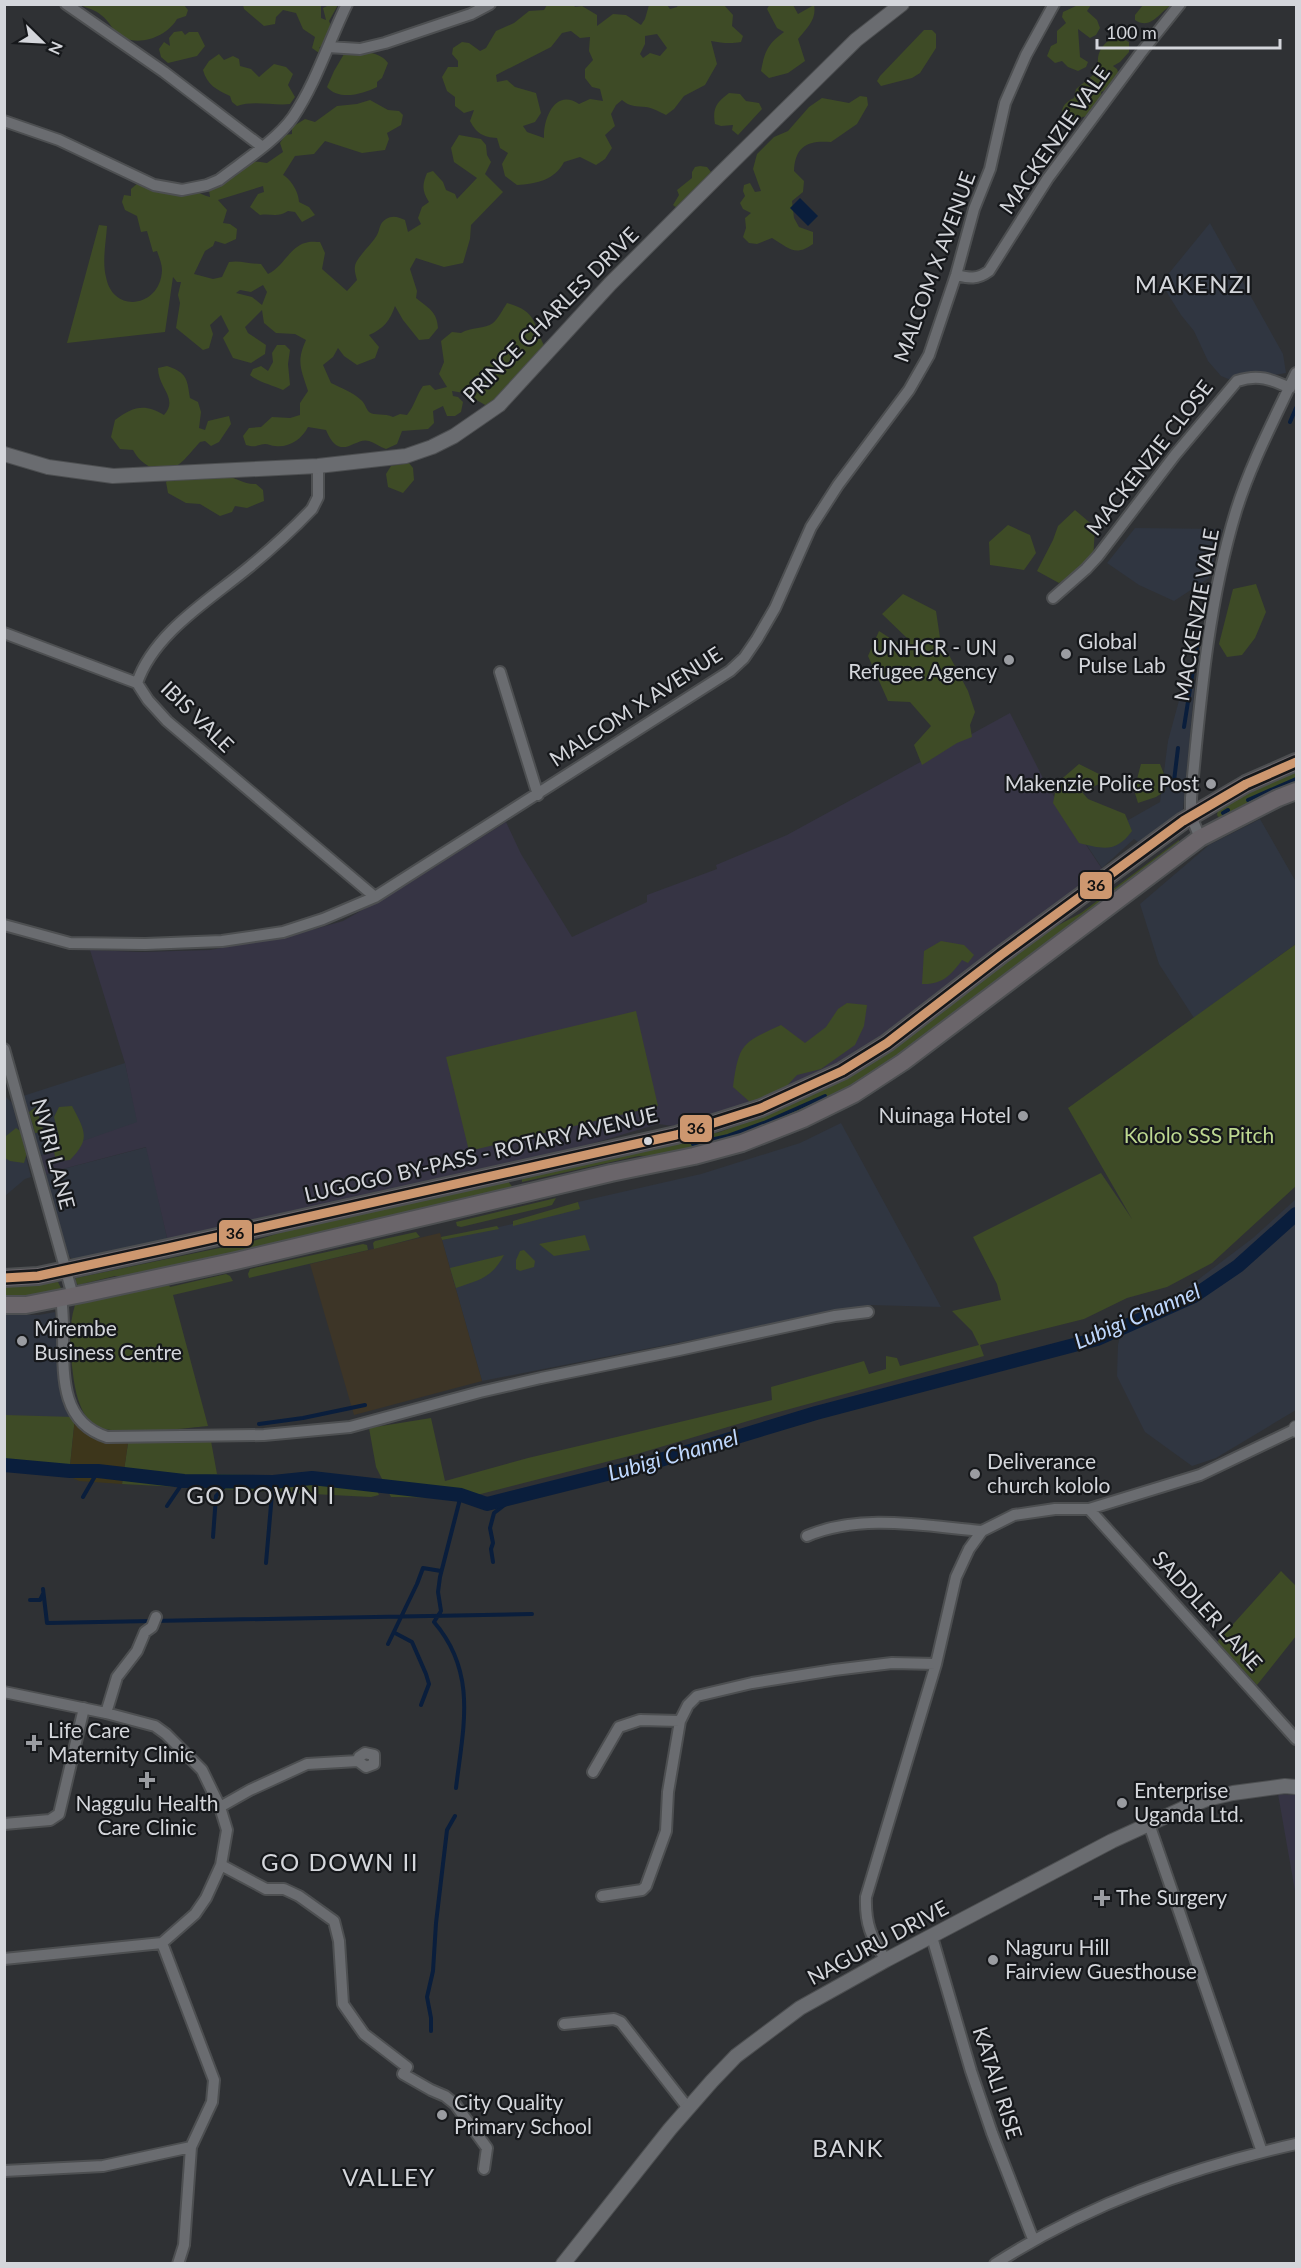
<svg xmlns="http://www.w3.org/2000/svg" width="1301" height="2268" font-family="Lato,sans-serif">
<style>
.built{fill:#303641}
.industrial{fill:#3d3527}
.education{fill:#363444}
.green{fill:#3e4b26;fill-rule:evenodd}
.sand{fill:#3d361b}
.water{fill:#0a1e3c}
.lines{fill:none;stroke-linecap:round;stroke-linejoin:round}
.stream{stroke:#0a1e3c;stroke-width:4}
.canal{stroke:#0a1e3c;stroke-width:14}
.minor-casing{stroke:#4d4f51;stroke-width:14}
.tertiary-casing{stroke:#4d4f51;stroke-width:16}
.primary-casing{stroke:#4d4f51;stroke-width:20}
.minor{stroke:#6a6c70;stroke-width:10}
.tertiary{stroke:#6a6c70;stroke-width:14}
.primary{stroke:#6a656a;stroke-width:16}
.bus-1-casing{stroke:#16181b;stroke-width:14}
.bus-1{stroke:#cd976f;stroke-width:9}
.poi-dot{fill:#9a9ca1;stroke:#16181b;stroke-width:2}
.bus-dot{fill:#d4d6db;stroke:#16181b;stroke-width:2}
.labels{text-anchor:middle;stroke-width:4.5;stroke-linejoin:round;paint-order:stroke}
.street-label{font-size:21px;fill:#d4d6db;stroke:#16181b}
.poi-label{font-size:21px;fill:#d4d6db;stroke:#16181b;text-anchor:start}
.park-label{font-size:21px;fill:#bdd890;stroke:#16181b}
.water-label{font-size:22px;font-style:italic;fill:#bed7fd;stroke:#16181b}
.quarter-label{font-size:24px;letter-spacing:1.5px;fill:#d4d6db;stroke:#16181b}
.line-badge{stroke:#16181b;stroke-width:2}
.pale-badge-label{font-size:16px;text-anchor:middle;font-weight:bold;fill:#111}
</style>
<rect width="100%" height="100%" fill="#2f3134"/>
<!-- built -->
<path class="built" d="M1210,223L1283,354L1286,373L1274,375L1256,373L1240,375L1231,380L1221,376L1208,361L1194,331L1181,315L1161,283Z
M1135,528L1222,529L1209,578L1174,601L1139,585L1107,563Z
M1195,681L1183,809L1175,822L1142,845L1134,839L1102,868L1086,844L1160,802L1168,741L1184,682Z
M1260,819L1296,882V944L1194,1018L1159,964L1140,904L1209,845Z
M125,1063L138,1123L37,1157L23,1096Z
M4,1095L12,1103L31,1177L25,1179L5,1196Z
M841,1123L941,1307L870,1305L482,1381L442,1240L579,1209L578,1202L701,1174L800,1143Z
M147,1147L168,1242L78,1261L71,1258L63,1249L42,1176L55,1171Z
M1296,1199V1410L1216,1458L1192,1466L1145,1432L1117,1376L1118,1345L1123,1322L1187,1288L1253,1238Z
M55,1312L63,1400L75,1417L5,1420L4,1315H39Z"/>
<!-- industrial -->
<path class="industrial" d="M440,1233L482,1381L354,1415L310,1264Z"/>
<!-- education -->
<path class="education" d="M1010,713L1047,786L1102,869L885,1033L824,1073L751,1103L673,1126L658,1124L537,1160L168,1242L146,1147L55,1171L42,1176L37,1157L137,1122L125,1063L90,950L141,952L210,950L297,934L343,921L406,885L506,822L521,854L572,937L647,902V895L717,869L716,865L787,835Z
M1278,1794L1296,1795V1891H1295Z"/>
<!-- green -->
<path class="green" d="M573,4L575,7L582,6L597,15V26L613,14L626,15L641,25L645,19L649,5H667L670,9L677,7L678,5H724L733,15L732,26L743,36L741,42C730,44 722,43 711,41L717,64L705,85L684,96L674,109L666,115C660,112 653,108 646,107C636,106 630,107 622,100L616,105L611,114L615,126L605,135L612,148L605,159L596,165L580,157L564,162C555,180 536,184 517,185L505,176L502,164L508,153L500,148L497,138C483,137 477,134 470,121L474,110L464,113L455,106V97L447,91L442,77L448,67H458V61L452,54L453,48L462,42L469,43L480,51L486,48L496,31L514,23L529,11L544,10L547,5ZM571,31L580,38L590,37L589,51L593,60L585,69V78L592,87L600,89L603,101L590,99L579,104C555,88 543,119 544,138L527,132L523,126L535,122L541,113L536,93L515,87L507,80L497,82L496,75L551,47L562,33ZM657,34L667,48L660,56L650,53L643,58L640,54L645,44V36Z
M770,4L793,5L798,14L814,5C817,19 807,28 798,39L805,61L788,73L769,78L761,71C765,50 768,44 784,32L777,28L767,9Z
M80,5H184L188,10L186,16L177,19C168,35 143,46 124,38C113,33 110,21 101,15C96,10 87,8 80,5Z
M243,5H321V18L326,20L323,8L329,5H338L329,21L332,28L328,40L319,48L324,50L319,53L312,48L315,37L303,29L296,13L283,10L276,17L275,24L264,26L244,9Z
M1078,5H1091L1087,11L1097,20L1100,28L1096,35L1090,38L1078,29L1080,57L1088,62L1086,67L1078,71L1068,67L1062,61L1055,63L1047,56L1051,46L1057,43V31L1066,23L1062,17L1063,12Z
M1143,5V4L1172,5C1160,11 1151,31 1135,20V15Z
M924,30H932L936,34V48L920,73L912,78L881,86L877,81L880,76Z
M182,31L185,35L189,32H198L205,46L197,56L168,63L161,57L159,49L164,42L170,46L169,38L174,32Z
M1112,38H1121L1129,42V52L1120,62L1113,66L1117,69L1120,78L1116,86L1101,92L1103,102L1091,116L1082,117L1076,124L1069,123L1062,118C1061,107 1064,103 1074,98L1076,89L1093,75L1092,68L1098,63C1097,52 1103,44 1112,38Z
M347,49C361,52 380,51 388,63L382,78L377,82V87C363,94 339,101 327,87L334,71Z
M219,54L224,60L233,56L239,59L240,66L251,69L259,77L274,64L286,67L293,74L288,85L295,97L290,104C274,106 253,100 237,106L232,102L230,96C217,90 207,85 203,70L209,61Z
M729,93L740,94L746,101L759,103L762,109L738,135L732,130L733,125L721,126L715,124C712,108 717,102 729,93Z
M860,96L867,97L868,105L857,124L831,142C808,140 795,146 794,171L804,181L803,192L792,201L794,218L799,227L813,232V244C795,257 789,248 772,238L757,244L749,243L743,237L746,228L745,218L751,213L743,209L740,203L745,196L743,191L744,185L750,183L755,192L761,191L753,169L757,154L774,137L788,131L809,107L822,98L849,103Z
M370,100L388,110L399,111L403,115L401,125L387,133L389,139L385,150L362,153L325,141L314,154L295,156L283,175C291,179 299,193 299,202L309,207L315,215L302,222L295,212L288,211C277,218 271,213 260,215L250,207L258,194L264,192L263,186L218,200L227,210L223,223L230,224L237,229L236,239L225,244L215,241L213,246L205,251L194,274L213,279L222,277L229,262C240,260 249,264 261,264L268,274C283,267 290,247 305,243C310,241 316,242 320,242L325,253L322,269L347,291L357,280C356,276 354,270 355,266C356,258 373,243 377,235C380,230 379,223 386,219C393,215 398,217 405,220L408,232L421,224L418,218L422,207L429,202C422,191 422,185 427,173L433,171L443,182L446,190L455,194L457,199L477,178L454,162L451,148L459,135L481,139L486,145L487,155L491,162L485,174L503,192L471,225L470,239L463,263L444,267L416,258L410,269L417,291L416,298C428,308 437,311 438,328L429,339L419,340L403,320L395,306C390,321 383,329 369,335L379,347L375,358L357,365L344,356L338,348L333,357L323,365L331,383C341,388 353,392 361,400C365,403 366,409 369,412C374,416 385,413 393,417L400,414L407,415C415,405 416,396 423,386L430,385L435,390L447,387L439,374L444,362L441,341L452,332L461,333C471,327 485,329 493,323C498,319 503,309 507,303C538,312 532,323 545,347L535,358L530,382L517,394L487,406L464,393L452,391L453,396L458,397L463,402L461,412L455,416H447L443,406L433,411L434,423L428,429L402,431L397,444L386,449C380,447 375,443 369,441C355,436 340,464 326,430L308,427C302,439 289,448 275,446C272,446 268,444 265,444C256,445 256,448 246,445L243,436L249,428L261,427L272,417L290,418L300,415V403L308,391C301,369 296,362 306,340L295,334L276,333L264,323L262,310L245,327L248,333L266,345L265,354L251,363L233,358L223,338L229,331L221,315L210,325L213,334L209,348L203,350L176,328L180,303L178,295L181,282H177L173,277L165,332L67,343L99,225L107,226C106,242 102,261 106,277C113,315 161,307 162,270C162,264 159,257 157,251L153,252L147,231L141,232L137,216L125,210L122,202L124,195L131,196V189L146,176L155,181L164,193L176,184C189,186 198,194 210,197L209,190C214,188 235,177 238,174C250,162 248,160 267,163L283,152L280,143L285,135L292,134V127L305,119L315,122L337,106L357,104ZM263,285L267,292L262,305L252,297L236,293L240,290L251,292Z
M700,166L707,167L711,172L712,178L678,209L673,205L679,195L677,190L692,178V172L695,167Z
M277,345H285L290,350L288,364L290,385L283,390C272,385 260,383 250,375L253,369L261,366L268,371L273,362L272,353Z
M167,366C187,373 187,378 190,398L198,402L201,412L199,428L205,430L208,421L229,416L231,424L219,442L211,446L205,441L200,442C186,457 172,480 150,467C142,462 138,459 133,450L120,449L111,437L115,420C133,407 144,403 164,415C179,398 158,388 158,368Z
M409,463L413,468L414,480L403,493L388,487L386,474L391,466Z
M180,469C194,471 209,472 223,475C235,477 245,485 256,484L263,490L264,501L247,508L235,506L232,512L220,516L200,504L186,503L168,493L166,482Z
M1075,510L1095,527L1093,561L1059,583L1037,571L1053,540L1058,526Z
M1008,525L1030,535L1036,553L1024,570L990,565L989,542Z
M1256,584L1266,612L1255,638L1242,655L1227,657L1219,644L1233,589Z
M903,594L936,611L940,638L968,691L975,712L970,725L972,737L957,743L922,765L914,745L931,726L910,702L888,701L868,656L879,631L899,644L908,639L882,614Z
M1079,764L1101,775L1099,784L1082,792L1088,799L1125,814L1132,831C1116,853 1103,849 1079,843L1053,803L1057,783Z
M1141,764H1160L1166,779L1165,791L1156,797L1138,803L1134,790Z
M1296,772V786L1226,820L1220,819L1217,815L1218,809L1261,785Z
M1179,840L1180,844L911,1048L828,1101L734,1139L670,1155L638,1156L522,1182V1177L720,1132L766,1115L839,1081L927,1022L1053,928L1081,913Z
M941,941L964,945L974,955L968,963L962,960C951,975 942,985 922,984L924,951Z
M1296,944V1186L1212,1263L1167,1287L1127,1298L1084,1319L980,1345L984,1356L775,1413L637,1454L465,1498L391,1497L376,1467L369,1428L431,1418L445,1481L528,1458L772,1400L771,1387L864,1361L869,1374L886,1369V1356L897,1358L900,1366L979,1345L972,1331L952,1311L1001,1300L997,1284L973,1237L1101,1173L1132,1219L1068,1108Z
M847,1003L867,1005L864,1026L855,1045L821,1069L797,1075L782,1091L751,1103L733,1087C739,1043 742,1043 781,1025L805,1043L826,1027L838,1009Z
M636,1011L658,1106L469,1151L446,1057Z
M72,1106C85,1131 91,1139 70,1160L56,1161L53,1147L59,1136L54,1117L59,1107Z
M36,1107L44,1132L35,1133L29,1112Z
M16,1128L22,1132L27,1153L24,1163L10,1161L5,1158L6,1136Z
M507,1180L514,1189L137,1277L115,1276L78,1285L76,1282V1278L253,1241L316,1222Z
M556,1198L552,1205L545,1207L461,1227L457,1226L456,1222Z
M578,1202L580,1209L513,1226V1221Z
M497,1226L499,1229L442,1240L441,1237Z
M416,1232L420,1237L374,1249L373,1243L375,1241Z
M585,1235L590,1250L554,1256L539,1244Z
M363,1244L367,1245L368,1250L249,1278L248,1274L250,1269Z
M524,1250L535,1261L534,1267L520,1271L516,1269V1260L520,1251Z
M504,1255C492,1278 479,1280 456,1288L450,1268Z
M226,1274L230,1276L233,1281L173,1295L208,1426C186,1428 103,1439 90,1422C79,1409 75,1391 73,1374C70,1353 68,1326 75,1305L169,1285L170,1287Z
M58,1282L63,1292L22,1298H5V1286Z
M5,1415L75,1417L69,1476L5,1470Z
M211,1441L217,1474L346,1478L375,1486L379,1495L371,1497L122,1484L128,1443Z
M1281,1571L1296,1586V1636L1257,1685L1217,1642Z"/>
<!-- sand -->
<path class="sand" d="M75,1417C91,1438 101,1444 128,1443L122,1484L79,1481L69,1476Z"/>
<!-- water -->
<path class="water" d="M800,198L818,216L808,226L790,208Z"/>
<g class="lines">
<!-- stream -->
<path class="stream" d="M1290,422L1296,408
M1196,656L1197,643
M1184,727L1193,670
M1174,781L1178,748
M1248,800L1296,779
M1223,813L1228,810
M693,1144L728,1136L764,1123L825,1096
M259,1424L303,1418L365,1405
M83,1497L98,1471
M167,1506L184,1481
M213,1537L216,1496L230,1480
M493,1562L491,1549L493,1543L490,1528L494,1513L516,1496
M266,1563L273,1482
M43,1589L47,1623L532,1614
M30,1600H40L43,1594
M395,1633L412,1642L426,1674L429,1684L421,1705
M388,1644L417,1584L423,1568L441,1571
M456,1788C463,1728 478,1673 434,1622L441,1611L438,1592L440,1577L461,1495
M431,2031V2018L427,1997L433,1971L436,1923L447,1830L455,1816"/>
<!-- canal -->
<path class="canal" d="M4,1465L70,1471H98L184,1481L273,1482L312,1478L461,1495L487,1504L647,1464L816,1413L1097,1339L1194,1296L1238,1266L1296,1214"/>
<defs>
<path id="minor" d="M66,4L164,72L261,146
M328,47L360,49L385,43L471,14L490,4
M4,121L59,140L154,185L182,190L207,185L219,180C242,162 276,141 293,117C316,83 329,41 347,4
M956,275C969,278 977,280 989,271L1048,178L1140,54L1180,4
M318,466V497L312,509C292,530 270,550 248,568C208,601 154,633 137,683L148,700L167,721L375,897
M1053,598L1086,569L1098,556L1175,455L1237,381C1258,374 1271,379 1290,388
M4,633L137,683
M500,672L538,795
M1200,838L1191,816V798C1200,702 1208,603 1236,511C1251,463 1275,418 1296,373
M4,925L70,943L145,944L222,941L283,932L323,919L375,897L730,671L744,658L757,639L775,608L811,527L838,485L909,390L929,355L956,275L974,209L990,169L1005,103L1026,55L1054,4
M4,1049L73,1296
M61,1298C69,1346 47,1418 107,1437L264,1435L350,1427L480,1392L541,1378L679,1350L835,1316L868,1312
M1089,1509L1296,1739
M807,1536C861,1513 925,1526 982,1531
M4,1692L106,1713L155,1726L166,1734L202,1770L220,1807L227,1830L221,1865L206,1898L195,1914L162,1943
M106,1713L117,1677L137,1651L145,1632L152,1627L156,1617
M593,1772L619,1727L640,1720L680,1721
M220,1807L250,1790L307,1764L358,1761L366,1767L374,1764V1755L365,1753L359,1757L358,1761
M4,1824L50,1820L59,1814L84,1708
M1149,1824L1262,2152
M221,1865L266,1889H284L299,1896L334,1921L339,1941L343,2004L364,2034L407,2067L403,2074L431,2090L445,2096L455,2104L487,2148L484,2169
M602,1896L642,1890L646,1886L666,1831L668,1792L680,1721L688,1705L697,1696L752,1683L834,1670L892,1663L936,1664
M932,1937L971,2071L992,2133L1033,2239
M162,1943L214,2080L212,2102L191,2147L184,2245L178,2264
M4,1959L162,1943
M886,1960C871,1938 865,1923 866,1897L936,1664L956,1577L969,1549L982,1531L1014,1515L1055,1509H1089L1200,1475L1296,1429
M564,2024L614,2019L621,2022L688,2108
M4,2171L103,2166L191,2147
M995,2264C1088,2204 1189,2168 1296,2144"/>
<path id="tertiary" d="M4,454L48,467L113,476L318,466L406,456L432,447L454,436L499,405L610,284L720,174L856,40L902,4
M1296,1428V1430
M563,2264L670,2129L712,2081L736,2056L800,2008L886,1960L1112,1841L1182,1809L1207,1799L1233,1793L1285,1786L1296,1787"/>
<path id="primary" d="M4,1278L38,1276L168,1248L676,1135L761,1108L842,1071L887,1043L1001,955L1183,821L1246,784L1296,762
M4,1305H26L87,1293L236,1261L611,1173L694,1156L742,1143L803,1119L854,1094L903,1062L1200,838L1278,798L1296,791"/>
</defs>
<!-- minor casing -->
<use href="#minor" class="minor-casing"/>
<!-- tertiary casing -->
<use href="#tertiary" class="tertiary-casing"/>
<!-- primary casing -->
<use href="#primary" class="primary-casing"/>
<!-- minor -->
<use href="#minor" class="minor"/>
<!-- tertiary -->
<use href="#tertiary" class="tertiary"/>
<!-- primary -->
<use href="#primary" class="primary"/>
<defs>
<path id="bus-1" d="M4,1278L38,1276L168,1248L676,1135L761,1108L842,1071L887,1043L1001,955L1183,821L1246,784L1296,762"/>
</defs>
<!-- bus-1 casing -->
<use href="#bus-1" class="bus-1-casing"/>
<!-- bus-1 -->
<use href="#bus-1" class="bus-1"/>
</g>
<!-- markers -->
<g class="poi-dot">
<circle cx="1066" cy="654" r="6"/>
<circle cx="1009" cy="660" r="6"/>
<circle cx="1211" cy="784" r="6"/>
<circle cx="1023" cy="1116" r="6"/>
<circle cx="22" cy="1341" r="6"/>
<circle cx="975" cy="1474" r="6"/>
<path d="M31 1734h6v6h6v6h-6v6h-6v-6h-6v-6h6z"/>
<path d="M144 1771h6v6h6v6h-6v6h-6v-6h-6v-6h6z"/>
<circle cx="1122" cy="1803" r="6"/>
<path d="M1099 1889h6v6h6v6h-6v6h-6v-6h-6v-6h6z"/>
<circle cx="993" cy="1960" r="6"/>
<circle cx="442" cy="2115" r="6"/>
</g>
<circle class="bus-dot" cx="648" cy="1141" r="5"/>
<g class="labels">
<!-- street labels -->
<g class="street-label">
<text transform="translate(1055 140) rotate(-55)" y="7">MACKENZIE VALE</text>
<text transform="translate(935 267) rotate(-70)" y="7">MALCOM X AVENUE</text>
<text transform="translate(551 315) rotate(-45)" y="7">PRINCE CHARLES DRIVE</text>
<text transform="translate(1150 458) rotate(-52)" y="7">MACKENZIE CLOSE</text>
<text transform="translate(1197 615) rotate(-80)" y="7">MACKENZIE VALE</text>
<text transform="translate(636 707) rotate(-33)" y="7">MALCOM X AVENUE</text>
<text transform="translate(197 717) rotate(44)" y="7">IBIS VALE</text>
<text transform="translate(53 1154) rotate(75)" y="7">NVIRI LANE</text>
<text transform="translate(481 1155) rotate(-13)" y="7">LUGOGO BY-PASS - ROTARY AVENUE</text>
<text transform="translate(1207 1611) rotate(48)" y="7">SADDLER LANE</text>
<text transform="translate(878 1943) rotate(-28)" y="7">NAGURU DRIVE</text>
<text transform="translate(997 2083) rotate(72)" y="7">KATALI RISE</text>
</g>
<!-- poi labels -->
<g class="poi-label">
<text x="1078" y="649">Global<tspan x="1078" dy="24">Pulse Lab</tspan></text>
<text x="997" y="655" text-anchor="end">UNHCR - UN<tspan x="997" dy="24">Refugee Agency</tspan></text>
<text x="1199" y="791" text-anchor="end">Makenzie Police Post</text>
<text x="1011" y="1123" text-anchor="end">Nuinaga Hotel</text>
<text x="34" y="1336">Mirembe<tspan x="34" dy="24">Business Centre</tspan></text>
<text x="987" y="1469">Deliverance<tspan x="987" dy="24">church kololo</tspan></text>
<text x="48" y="1738">Life Care<tspan x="48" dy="24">Maternity Clinic</tspan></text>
<text x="1134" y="1798">Enterprise<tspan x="1134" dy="24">Uganda Ltd.</tspan></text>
<text x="147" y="1811" text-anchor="middle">Naggulu Health<tspan x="147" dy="24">Care Clinic</tspan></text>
<text x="1116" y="1905">The Surgery</text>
<text x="1005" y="1955">Naguru Hill<tspan x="1005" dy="24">Fairview Guesthouse</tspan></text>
<text x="454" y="2110">City Quality<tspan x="454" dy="24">Primary School</tspan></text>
</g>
<!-- park labels -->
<g class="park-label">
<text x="1199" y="1143">Kololo SSS Pitch</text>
</g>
<!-- water labels -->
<g class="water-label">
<text transform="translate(1137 1316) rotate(-23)" y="8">Lubigi Channel</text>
<text transform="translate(673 1455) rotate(-16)" y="8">Lubigi Channel</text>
</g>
<!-- quarter labels -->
<g class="quarter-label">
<text x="1194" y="293">MAKENZI</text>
<text x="261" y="1504">GO DOWN I</text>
<text x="340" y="1871">GO DOWN II</text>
<text x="848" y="2157">BANK</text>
<text x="389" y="2186">VALLEY</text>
</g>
</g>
<g class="line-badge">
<rect x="1079" y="871" width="34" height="29" rx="6" fill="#cd976f"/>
<rect x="679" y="1114" width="34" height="29" rx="6" fill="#cd976f"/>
<rect x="218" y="1219" width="35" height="28" rx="6" fill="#cd976f"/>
</g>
<g class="pale-badge-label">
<text x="1096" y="891">36</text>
<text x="696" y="1134">36</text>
<text x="235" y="1239">36</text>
</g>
<!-- border -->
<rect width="1301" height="2268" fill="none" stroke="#d4d6db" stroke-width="12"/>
<!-- north arrow -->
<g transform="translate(42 42) rotate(114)" stroke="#16181b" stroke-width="4.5" paint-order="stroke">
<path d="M0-4.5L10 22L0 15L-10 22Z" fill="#d4d6db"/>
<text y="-9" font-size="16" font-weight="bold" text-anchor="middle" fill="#d4d6db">N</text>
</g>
<!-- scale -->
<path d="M1097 39v9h183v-9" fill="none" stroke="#d4d6db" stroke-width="3"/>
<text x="1106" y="39" font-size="18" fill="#d4d6db" stroke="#16181b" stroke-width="4.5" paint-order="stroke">100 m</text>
</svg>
